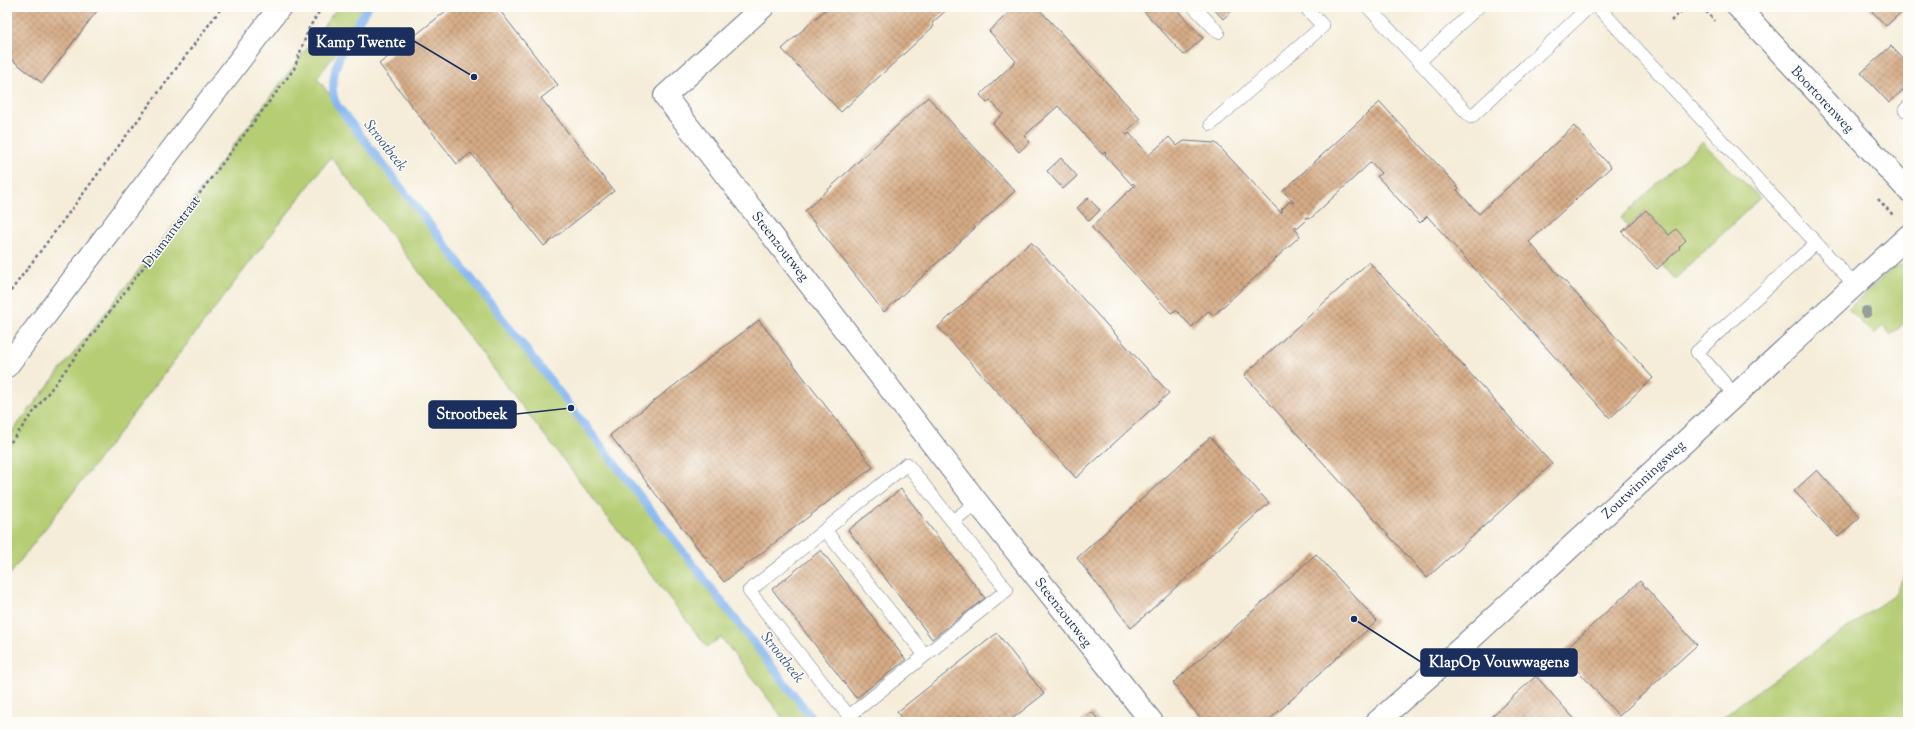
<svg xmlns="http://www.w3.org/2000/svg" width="1915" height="729" font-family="'Sorts Mill Goudy',serif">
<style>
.green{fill:#b5cd73;stroke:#687e68}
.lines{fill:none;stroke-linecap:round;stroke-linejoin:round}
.stream{stroke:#85b6f1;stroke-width:8}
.building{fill:url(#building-cross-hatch)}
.service-casing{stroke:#677289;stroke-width:14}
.minor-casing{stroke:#677289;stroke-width:24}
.secondary-casing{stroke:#677289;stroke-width:24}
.path{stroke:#677289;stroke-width:2.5;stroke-dasharray:3 3;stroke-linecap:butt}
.service{stroke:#fff;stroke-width:13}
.minor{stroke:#fff;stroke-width:22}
.secondary{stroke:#fff;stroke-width:22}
.tree{fill:#969e99}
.labels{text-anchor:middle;stroke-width:3;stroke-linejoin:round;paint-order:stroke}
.street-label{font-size:14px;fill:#1b2f5e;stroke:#fdfcf7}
.water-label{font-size:15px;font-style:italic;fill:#3b588a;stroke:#fdfcf7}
.leader{fill:none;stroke:#1b2f5e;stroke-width:1.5}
.callout-dot{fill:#1b2f5e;stroke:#fdfcf7;stroke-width:1.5}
.callout{fill:#1b2f5e;stroke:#1b2f5e;stroke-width:1.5}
.callout-label{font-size:15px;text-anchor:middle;font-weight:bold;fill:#fff}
</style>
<defs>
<pattern id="building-cross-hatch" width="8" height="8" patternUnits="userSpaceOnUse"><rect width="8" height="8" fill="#d6ac85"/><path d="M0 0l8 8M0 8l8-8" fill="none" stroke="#ad8c70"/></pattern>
</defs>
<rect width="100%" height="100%" fill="#fdfcf7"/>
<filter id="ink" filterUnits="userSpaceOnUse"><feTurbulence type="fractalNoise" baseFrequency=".025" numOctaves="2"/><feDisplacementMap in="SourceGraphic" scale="8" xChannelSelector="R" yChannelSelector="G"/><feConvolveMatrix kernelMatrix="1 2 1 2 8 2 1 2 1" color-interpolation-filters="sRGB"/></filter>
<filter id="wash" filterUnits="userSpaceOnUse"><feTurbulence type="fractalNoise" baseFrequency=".012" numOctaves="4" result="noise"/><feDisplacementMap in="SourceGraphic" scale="16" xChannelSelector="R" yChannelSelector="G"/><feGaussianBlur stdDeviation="0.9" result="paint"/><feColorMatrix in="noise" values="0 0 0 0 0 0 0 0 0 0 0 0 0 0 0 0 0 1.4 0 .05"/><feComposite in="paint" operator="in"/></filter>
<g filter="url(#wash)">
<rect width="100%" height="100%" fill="#f5edd9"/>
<!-- green -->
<path class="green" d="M338,7H370L317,78L729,617L812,722H786L721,637L707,647L331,157L7,578V438L157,247Z
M1702,142L1760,198L1675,279L1621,218Z
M1908,262V327L1904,323L1891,335L1883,326L1874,334L1848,309L1892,269Z
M1908,569V722H1834L1829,718L1826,722H1718L1741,703L1894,595Z"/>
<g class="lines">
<!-- stream -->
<path class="stream" d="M368,7C352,30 322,77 337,105L815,722"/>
</g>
<g id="blocks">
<!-- building -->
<path class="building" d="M7,7H100L42,83L7,56Z
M451,7H497L558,85L541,98L614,191L544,246L471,153L457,164L379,64Z
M828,7H950L932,23L934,26L841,112L782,49Z
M1015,7H1037L1140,119L1125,133L1127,135L1129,133L1149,155L1169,137L1177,146L1184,141L1216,143L1281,213L1283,211L1281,210L1290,201L1292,203L1294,202L1283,191L1380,102L1459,188L1457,190L1479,214L1574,126L1611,167L1529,242L1653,378L1610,418L1427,216L1420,223L1377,176L1381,173L1371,162L1310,219L1307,217L1305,218L1307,220L1298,228L1296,226L1295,228L1300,236L1214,315L1208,311L1192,327L1176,310L1171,313L1091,227L1135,185L1133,183L1132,185L1105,155L1106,153L1105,152L1102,154L1058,106L1024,136L1030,142L1019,152L993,123L1003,114L990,100L987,103L980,95L1016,61L989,31Z
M1140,7H1174L1203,38L1184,55Z
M1212,7H1236L1223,19Z
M1868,7H1907L1886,26Z
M1891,46L1908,64V85L1889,103L1861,73Z
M928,97L1015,191L884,312L805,211Z
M1061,158L1077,176L1063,189L1047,171Z
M1088,198L1100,210L1089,221L1077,208Z
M1646,210L1669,235L1676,229L1686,240L1679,247L1680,248L1657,269L1622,232Z
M1031,242L1169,393L1076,478L938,327Z
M1369,262L1552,464L1427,578L1244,375Z
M759,320L873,467L724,582L610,435Z
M1210,437L1269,503L1131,628L1077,558Z
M1817,470L1860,517L1838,537L1794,491Z
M901,489L985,598L932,639L848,530Z
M821,550L906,660L856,698L772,589Z
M1316,554L1377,621L1267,722H1203L1173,683Z
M1640,581L1697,645L1619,716L1562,653Z
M997,633L1044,694L1008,722H904L897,712Z
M1536,676L1577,722H1485Z
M1092,712L1100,722H1080Z"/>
</g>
</g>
<g filter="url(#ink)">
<use href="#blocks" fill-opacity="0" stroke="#677289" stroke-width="1"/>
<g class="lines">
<defs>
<path id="service" d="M1194,7L1218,32
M1368,7L1471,117L1589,7
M1598,7L1855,285
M1419,62L1478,7
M1905,110L1908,107
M1211,124L1323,26L1308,10L1311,7
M1734,394L1697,352L1816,243
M907,464L1007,590L849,716L749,591Z
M953,521L977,502
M825,530L925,655"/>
<path id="minor" d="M763,7L665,96L977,502L1152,722
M1738,7L1908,190
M1377,722L1460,649L1908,236"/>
<path id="secondary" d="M7,366L280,7"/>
</defs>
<!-- service casing -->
<use href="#service" class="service-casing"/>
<!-- minor casing -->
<use href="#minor" class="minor-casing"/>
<!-- secondary casing -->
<use href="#secondary" class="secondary-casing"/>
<!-- path -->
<path class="path" d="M1702,7L1715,21
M1671,21L1686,7
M1878,199L1894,216
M7,296L222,7
M7,447L294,69L309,28L322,7"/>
<!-- service -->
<use href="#service" class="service"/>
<!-- minor -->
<use href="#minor" class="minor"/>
<!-- secondary -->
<use href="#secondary" class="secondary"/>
</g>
<!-- trees -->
<circle class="tree" cx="1866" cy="312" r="6"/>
</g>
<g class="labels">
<!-- street labels -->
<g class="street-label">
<text transform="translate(1823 99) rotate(47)" y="5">Boortorenweg</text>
<text transform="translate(171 231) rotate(-53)" y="5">Diamantstraat</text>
<text transform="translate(781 246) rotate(52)" y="5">Steenzoutweg</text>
<text transform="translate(1643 479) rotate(-43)" y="5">Zoutwinningsweg</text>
<text transform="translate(1064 612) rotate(52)" y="5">Steenzoutweg</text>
</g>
<!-- water labels -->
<g class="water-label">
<text transform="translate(386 145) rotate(52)" y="5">Strootbeek</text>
<text transform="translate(783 657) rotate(52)" y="5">Strootbeek</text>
</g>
</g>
<!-- callouts -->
<path class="leader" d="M474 77L414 41M571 408L516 414M1354 619L1421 662"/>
<g class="callout-dot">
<circle cx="474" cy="77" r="4"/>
<circle cx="571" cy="408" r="4"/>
<circle cx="1354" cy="619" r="4"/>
</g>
<g class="callout">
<rect x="309" y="28" width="105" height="27" rx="4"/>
<rect x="429" y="401" width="87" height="27" rx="4"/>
<rect x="1421" y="649" width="156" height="27" rx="4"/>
</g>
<g class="callout-label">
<text x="361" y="47">Kamp Twente</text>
<text x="472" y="419">Strootbeek</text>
<text x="1499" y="667">KlapOp Vouwwagens</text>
</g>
<!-- margin -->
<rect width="1915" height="729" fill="none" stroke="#fdfcf7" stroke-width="24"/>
</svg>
